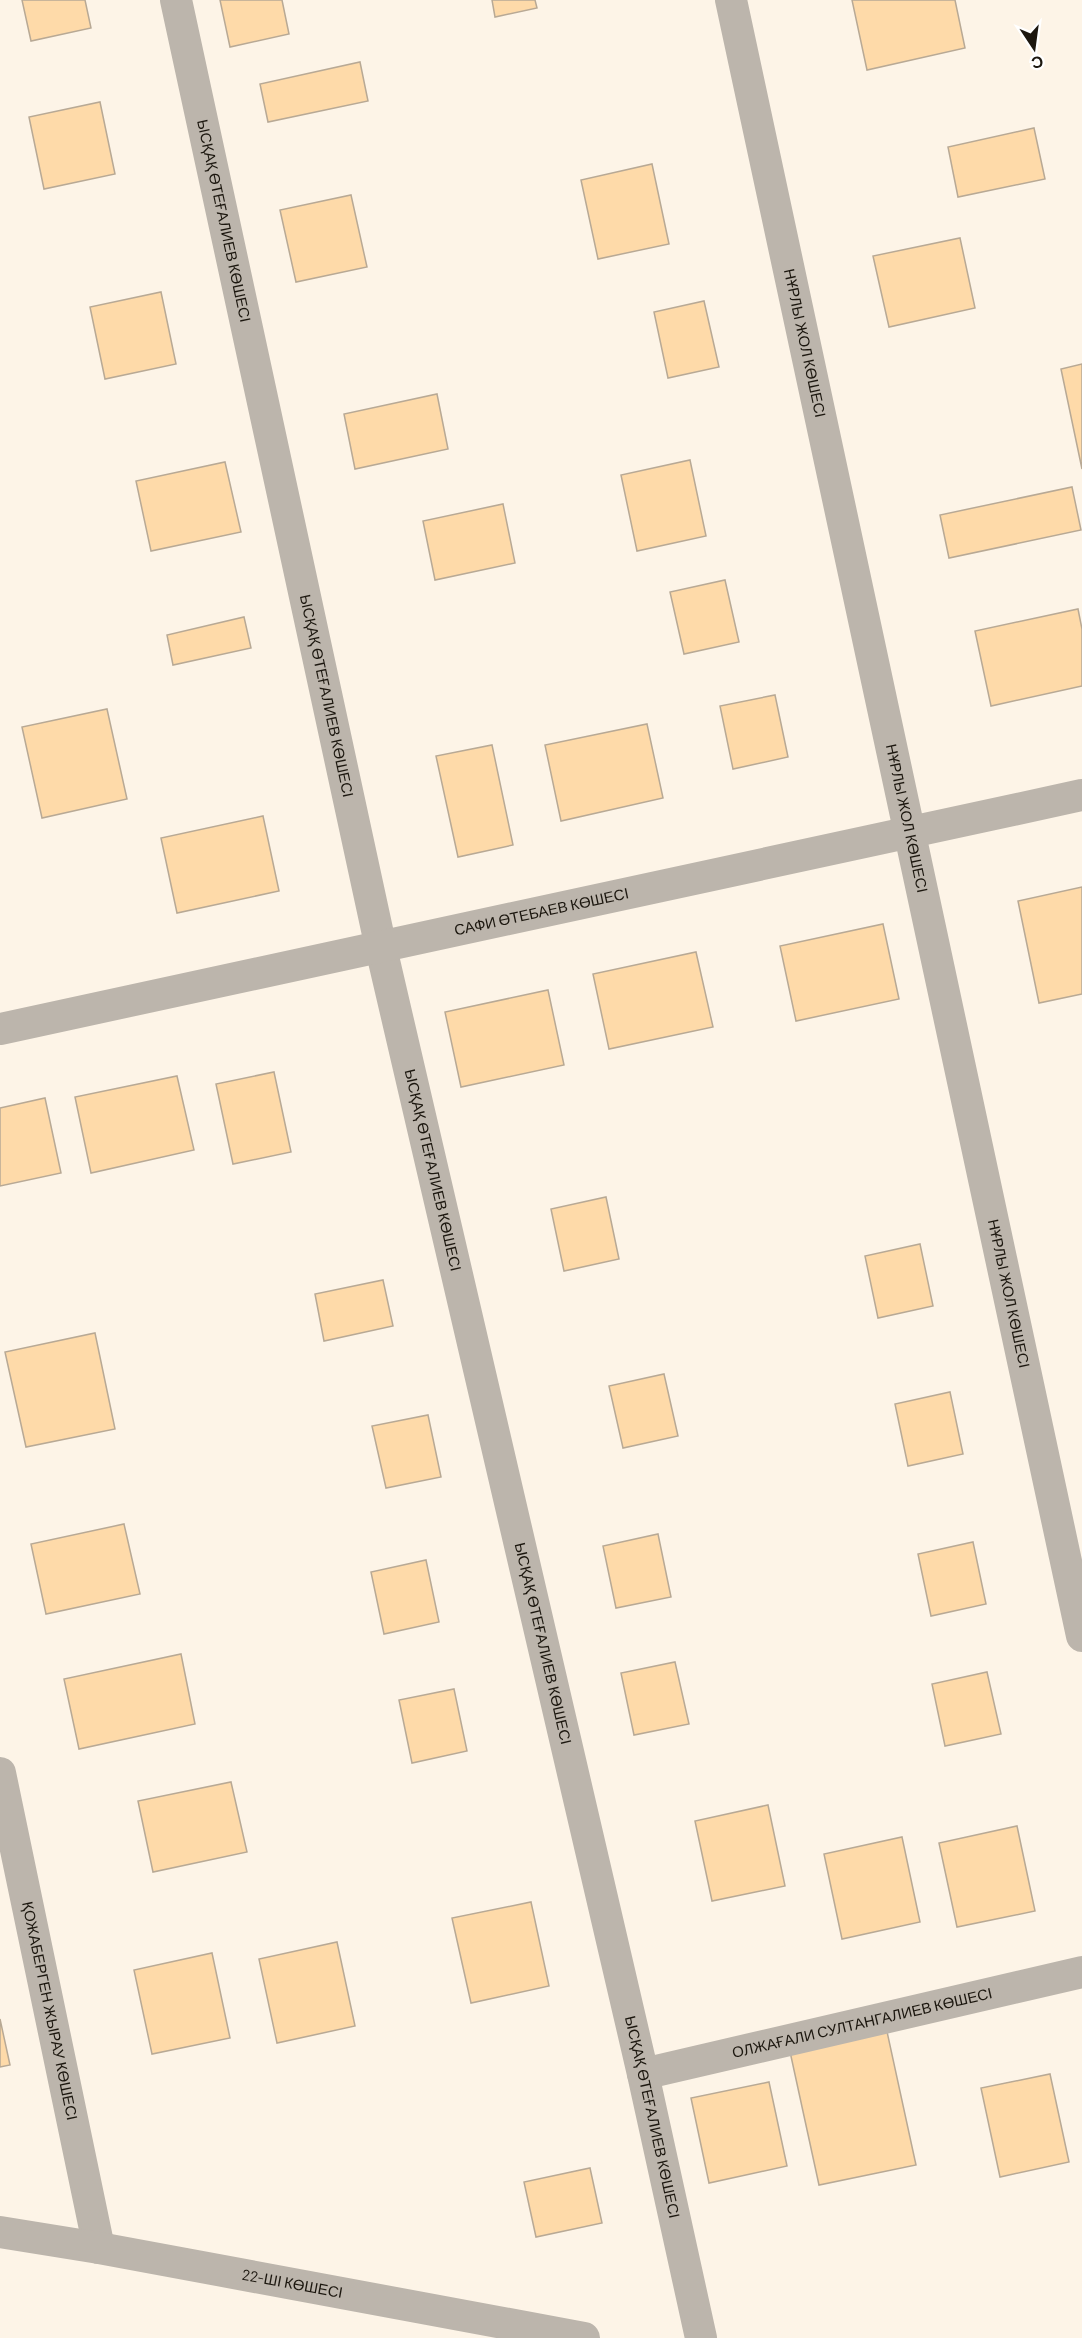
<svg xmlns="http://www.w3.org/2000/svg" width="1082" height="2338" font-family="Barlow,sans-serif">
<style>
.building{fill:#fedaa9;stroke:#b8a995;stroke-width:1.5}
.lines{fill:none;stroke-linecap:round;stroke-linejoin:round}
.street{stroke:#bcb5ac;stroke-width:32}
.labels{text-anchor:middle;stroke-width:4.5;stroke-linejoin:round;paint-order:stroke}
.street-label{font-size:15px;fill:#1c170f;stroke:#fff}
</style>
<rect width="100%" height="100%" fill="#fdf4e7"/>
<!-- building -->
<path class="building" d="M22,0H85L91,28L31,41Z
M220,0H282L289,34L230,47Z
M492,0H535L537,8L495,17Z
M852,0H955L965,48L867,70Z
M360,62L368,101L268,122L260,84Z
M100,102L115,174L44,189L29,117Z
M1034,128L1045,179L958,197L948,147Z
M652,164L669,244L598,259L581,180Z
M351,195L367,267L296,282L280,210Z
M960,238L975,308L889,327L873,256Z
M161,292L176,364L105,379L90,307Z
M704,301L719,367L668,378L654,312Z
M1082,364V469L1061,369Z
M437,394L448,449L355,469L344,414Z
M690,460L706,536L637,551L621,475Z
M225,462L241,532L151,551L136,481Z
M1072,487L1081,530L949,558L940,515Z
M503,504L515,563L435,580L423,521Z
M725,580L739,642L684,654L670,592Z
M1078,609L1082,629V686L991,706L975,631Z
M244,617L251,648L173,665L167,635Z
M775,695L788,757L733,769L720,706Z
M107,709L127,799L42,818L22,727Z
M647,724L663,798L561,821L545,745Z
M492,745L513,845L458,857L436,756Z
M263,816L279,891L177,913L161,838Z
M1082,887V994L1039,1003L1018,901Z
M883,924L899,999L796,1021L780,946Z
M696,952L713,1027L609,1049L593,974Z
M548,990L564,1065L461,1087L445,1012Z
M274,1072L291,1152L233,1164L216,1084Z
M177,1076L194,1150L91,1173L75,1097Z
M45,1098L61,1173L0,1186V1108Z
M606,1197L619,1259L564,1271L551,1209Z
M920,1244L933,1306L878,1318L865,1256Z
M383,1280L393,1326L324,1341L315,1294Z
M95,1333L115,1429L26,1447L5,1352Z
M664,1374L678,1436L623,1448L609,1386Z
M950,1392L963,1454L908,1466L895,1404Z
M428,1415L441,1477L386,1488L372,1426Z
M124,1524L140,1594L46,1614L31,1544Z
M658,1534L671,1597L616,1608L603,1546Z
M973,1542L986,1604L931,1616L918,1554Z
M426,1560L439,1622L384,1634L371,1572Z
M181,1654L195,1724L79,1749L64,1679Z
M675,1662L689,1724L634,1735L621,1673Z
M987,1672L1001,1734L945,1746L932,1684Z
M454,1689L467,1751L412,1763L399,1700Z
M231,1782L247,1852L153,1872L138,1801Z
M768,1805L785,1886L712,1901L695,1821Z
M1017,1826L1035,1911L957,1927L939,1843Z
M902,1837L920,1922L842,1939L824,1854Z
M531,1902L549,1986L471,2003L452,1918Z
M337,1942L355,2026L277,2043L259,1959Z
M212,1953L230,2038L152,2054L134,1970Z
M0,2019L10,2065L0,2067Z
M886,2027L916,2165L819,2185L789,2047Z
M1050,2074L1069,2162L1000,2177L981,2088Z
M769,2082L787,2166L709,2183L691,2098Z
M590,2168L602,2223L536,2237L524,2182Z"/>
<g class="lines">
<!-- street -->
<g class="street">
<path id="s1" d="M176,0L381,948L643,2074L701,2338"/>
<path id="s2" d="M731,0L1082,1636"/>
<path id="s3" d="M0,1029L1082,795"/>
<path id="s4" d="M0,1773L99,2248"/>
<path id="s5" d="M643,2074L1082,1972"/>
<path id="s6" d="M0,2232L99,2248L584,2338"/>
</g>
</g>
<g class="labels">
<!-- street labels -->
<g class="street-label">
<text dy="5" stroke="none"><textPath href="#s1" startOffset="226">ЫСҚАҚ ӨТЕҒАЛИЕВ КӨШЕСІ</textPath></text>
<text dy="5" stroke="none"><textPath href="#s2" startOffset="351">НҰРЛЫ ЖОЛ КӨШЕСІ</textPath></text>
<text dy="5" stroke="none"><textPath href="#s1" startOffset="712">ЫСҚАҚ ӨТЕҒАЛИЕВ КӨШЕСІ</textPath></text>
<text dy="5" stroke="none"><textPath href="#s2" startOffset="837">НҰРЛЫ ЖОЛ КӨШЕСІ</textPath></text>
<text dy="5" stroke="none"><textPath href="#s3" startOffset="554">САФИ ӨТЕБАЕВ КӨШЕСІ</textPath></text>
<text dy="5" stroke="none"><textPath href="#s1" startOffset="1198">ЫСҚАҚ ӨТЕҒАЛИЕВ КӨШЕСІ</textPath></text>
<text dy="5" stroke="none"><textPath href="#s2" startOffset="1323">НҰРЛЫ ЖОЛ КӨШЕСІ</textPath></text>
<text dy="5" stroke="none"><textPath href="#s1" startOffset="1684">ЫСҚАҚ ӨТЕҒАЛИЕВ КӨШЕСІ</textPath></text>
<text dy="5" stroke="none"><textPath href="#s4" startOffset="243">ҚОЖАБЕРГЕН ЖЫРАУ КӨШЕСІ</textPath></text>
<text dy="5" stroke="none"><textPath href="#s5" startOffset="225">ОЛЖАҒАЛИ СУЛТАНГАЛИЕВ КӨШЕСІ</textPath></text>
<text dy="5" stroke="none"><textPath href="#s1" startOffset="2170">ЫСҚАҚ ӨТЕҒАЛИЕВ КӨШЕСІ</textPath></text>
<text dy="5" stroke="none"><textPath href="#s6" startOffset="297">22-ШІ КӨШЕСІ</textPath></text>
</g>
</g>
<!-- north arrow -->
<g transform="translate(1034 48) rotate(167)" stroke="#ffffff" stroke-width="4.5" paint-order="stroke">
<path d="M0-4.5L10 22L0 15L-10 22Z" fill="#1c170f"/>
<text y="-9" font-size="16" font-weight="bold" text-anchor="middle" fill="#1c170f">С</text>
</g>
</svg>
